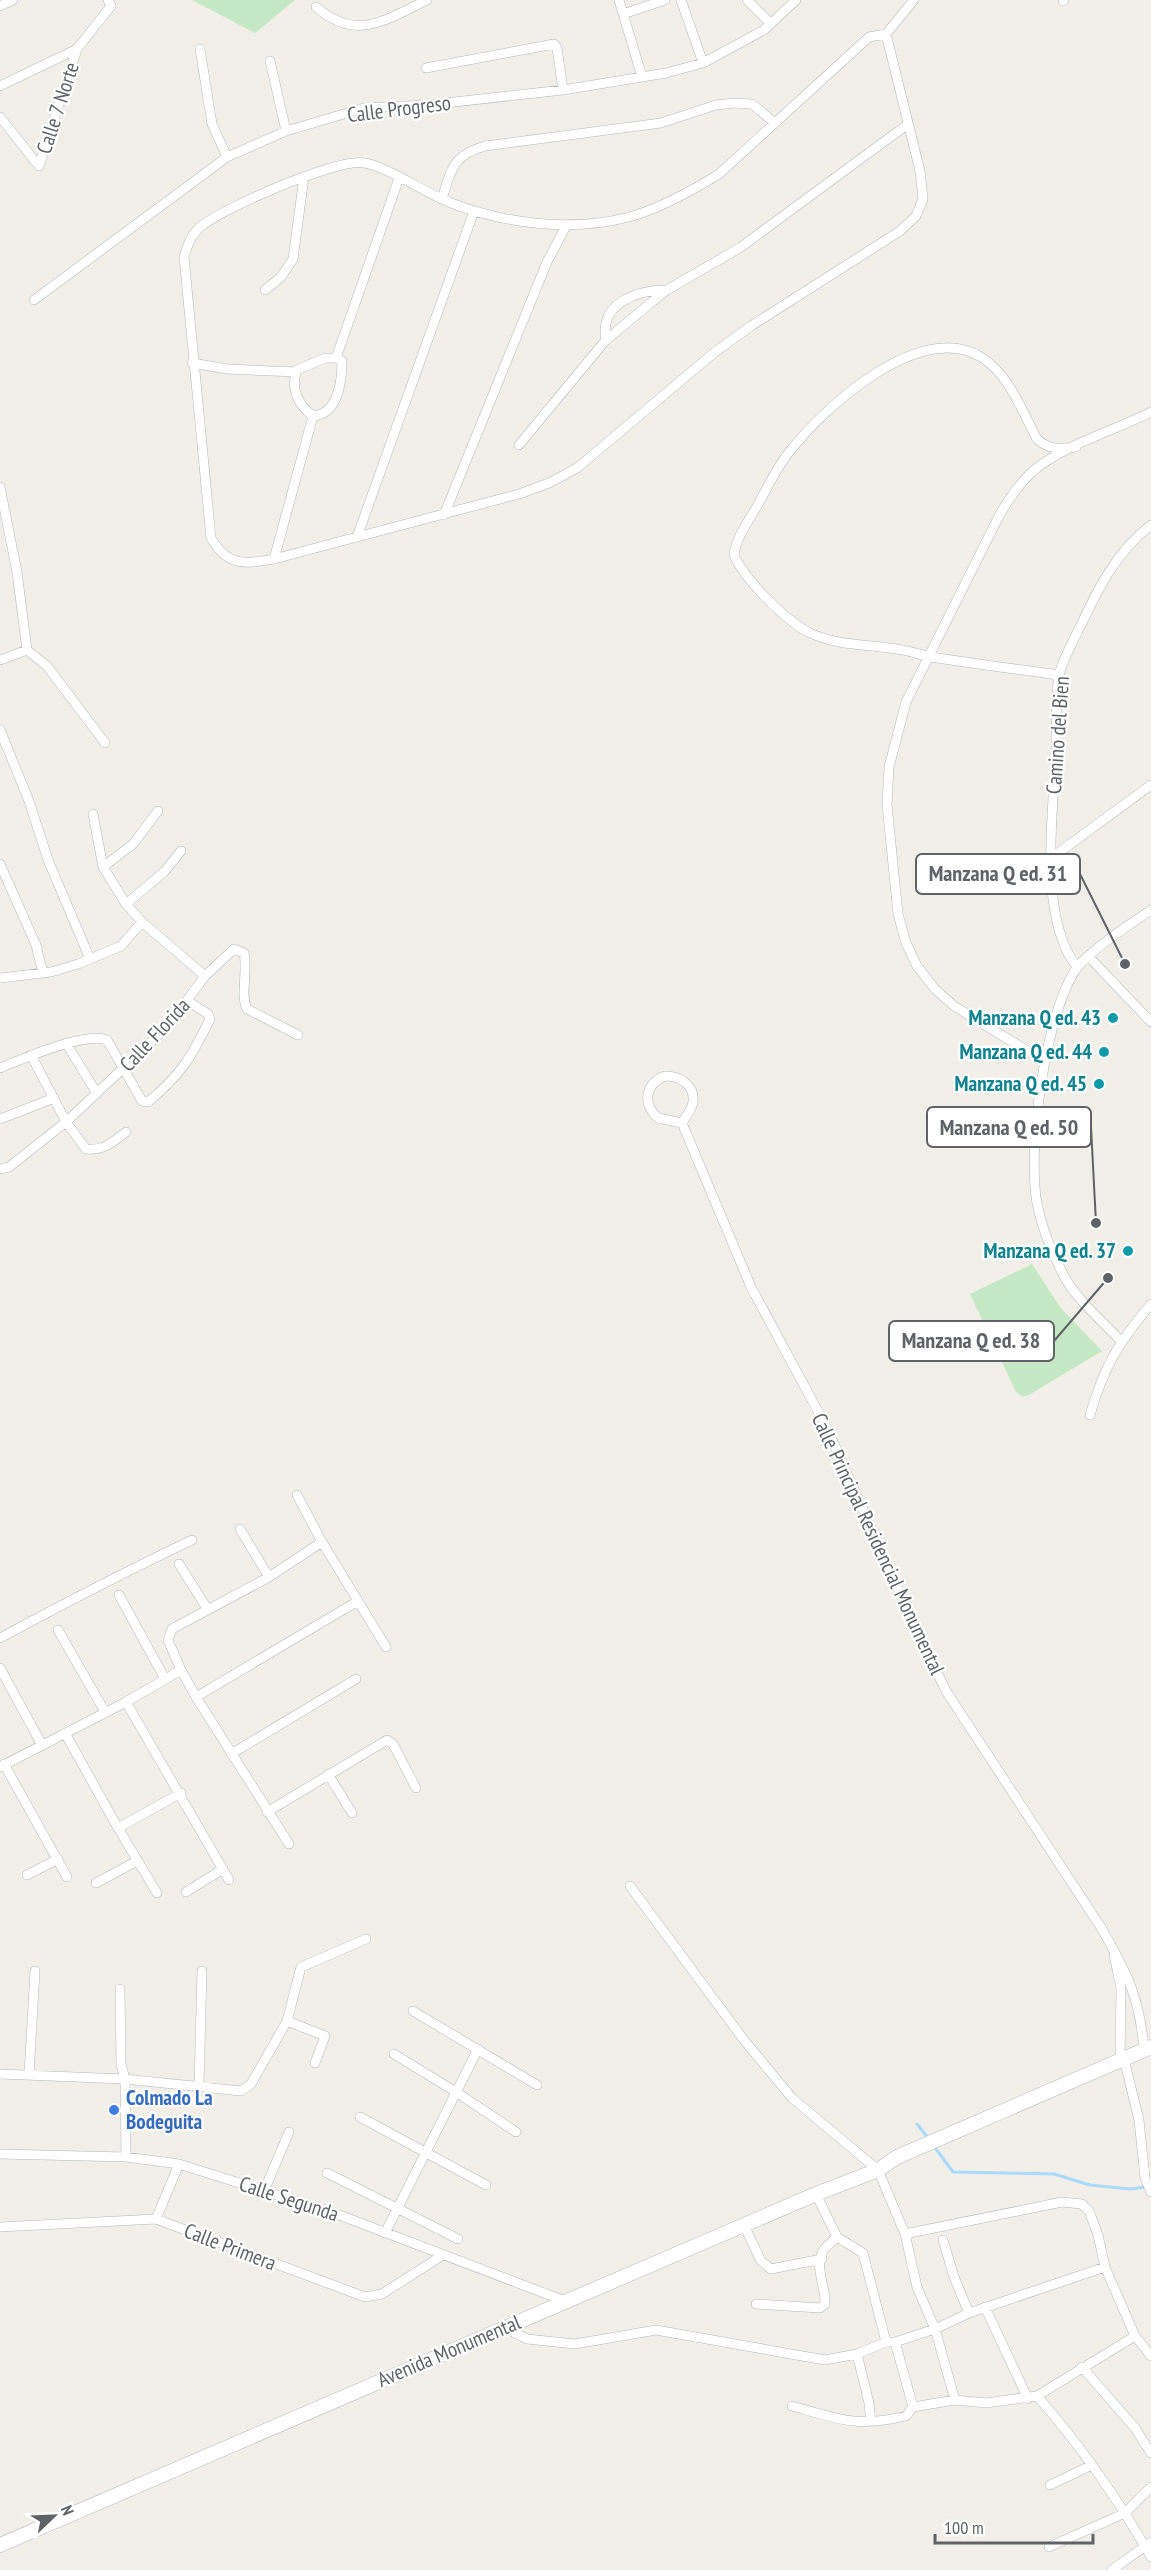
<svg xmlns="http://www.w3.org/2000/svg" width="1151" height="2570" font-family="'PT Sans Narrow',sans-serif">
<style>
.green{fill:#c5e8c5}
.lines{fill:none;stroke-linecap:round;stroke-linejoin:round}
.stream{stroke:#aadaff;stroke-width:3}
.minor-casing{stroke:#b5b8bc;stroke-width:10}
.secondary-casing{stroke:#b6babf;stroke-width:15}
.minor{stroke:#fff;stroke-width:9}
.secondary{stroke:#fff;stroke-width:14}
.culture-dot{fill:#0f9aa8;stroke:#fff;stroke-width:2}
.shop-dot{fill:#3f7fe0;stroke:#fff;stroke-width:2}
.labels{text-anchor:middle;stroke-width:4.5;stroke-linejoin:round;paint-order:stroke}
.street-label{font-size:21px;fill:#5f6368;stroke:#fff}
.culture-label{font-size:21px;font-weight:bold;fill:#0d838f;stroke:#fff;text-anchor:end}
.shop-label{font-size:21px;font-weight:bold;fill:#366cbe;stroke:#fff;text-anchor:start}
.leader{fill:none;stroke:#5f6368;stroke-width:2}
.callout-dot{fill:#5f6368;stroke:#fff;stroke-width:2}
.callout{fill:#fff;stroke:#5f6368;stroke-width:2}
.callout-label{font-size:22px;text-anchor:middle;font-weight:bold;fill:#5f6368}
</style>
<rect width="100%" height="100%" fill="#f1efe8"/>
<!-- green -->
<path class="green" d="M192,0H295L255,33Z
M1032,1264L1060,1307L1102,1351L1027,1396H1021L1016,1392L970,1294Z"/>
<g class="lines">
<!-- stream -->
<path class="stream" d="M917,2124L929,2139
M933,2145L953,2172L1054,2174L1090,2185L1130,2189L1147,2187"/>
<defs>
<path id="minor" d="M619,0L642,77
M681,0L703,63
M747,0L771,24
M1063,1L1064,0
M0,6L13,0
M316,7C357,42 385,20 427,0
M623,14L665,0
M886,34L920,171L923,199L916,216L900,231L751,326L715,352L577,468L549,483L519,494L274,559C244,564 228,567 211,538L184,257C187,247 190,237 198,229C217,210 339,157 365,163C390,168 425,193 451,203C506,224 572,232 629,217C659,209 693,190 719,174L869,37L886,34L914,0
M200,49L212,124L227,157
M270,61L286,131
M426,68L554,44L557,48L563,90
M0,86L77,49L111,6L108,0
M0,117L39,166
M39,166L77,49
M442,199C451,169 453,155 485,146L661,123L716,105L735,103L752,104L775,123
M265,290L281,277L293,259L304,177
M34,300L227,157L286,131L364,108L427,105L563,90L666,73L703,63L764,30L796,0
M606,340C599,303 637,290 667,290
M325,358H336L342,361C342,382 338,414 313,416C298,405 290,388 297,370Z
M336,358L399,178
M192,363L227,369L296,372
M519,445L605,341L653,301L667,290L741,247L908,124
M0,487L17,572L27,650
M444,515L547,262L566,226
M357,537L474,211
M274,559L313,416
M0,660L27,650L47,666L105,743
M1059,675C1017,669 974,664 932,657C920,655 908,650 896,649C866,644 838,646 810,633C786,621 744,579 734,555C736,537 749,521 757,506C768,487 776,468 790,451C825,407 919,320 981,357C1009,374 1022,411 1037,439C1049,450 1060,449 1076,447
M0,730L29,801L48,860L90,959
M93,814L103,867
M181,851L164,872L126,904L142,922L205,976
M1050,859L1151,785
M0,864L36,945L43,973
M126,904L103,867L133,844L158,811
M1089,957L1151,1022
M1077,967C1038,918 1053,813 1056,753C1057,728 1055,700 1059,675C1062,661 1071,646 1077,633C1096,593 1115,552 1151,525
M0,978L51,972L78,964L121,946L142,922
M66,1043L96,1092
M31,1055L66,1122L86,1149C103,1151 113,1142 126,1132
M1044,1061L954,1006L935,989L917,966L906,943L898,914L887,805L889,767L906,702L999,516C1008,500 1018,485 1032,472C1063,445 1114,431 1151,412
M0,1068C22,1059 86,1031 107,1040L142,1101L148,1102C181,1075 192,1056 210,1019L208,1014L189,1002
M665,1076C680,1076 695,1085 693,1102C692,1110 685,1117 682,1123L658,1118C642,1104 645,1084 665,1076Z
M0,1119L54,1098
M682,1123L751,1287L827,1428L906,1607L946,1691L1102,1929C1127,1973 1140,1998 1144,2050
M0,1169L9,1167L66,1122L169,1025L205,976L234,949L244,953C248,972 240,995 247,1009L298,1035
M1121,1341C1102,1321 1077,1300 1064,1276C1052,1253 1042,1229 1037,1203C1027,1150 1045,1015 1076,969C1087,952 1133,922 1151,910
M1090,1415C1104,1366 1119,1342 1151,1304
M297,1495L322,1542
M240,1529L269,1577
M179,1564L208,1610
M119,1595L165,1679
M58,1630L105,1712
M0,1638C63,1604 127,1571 192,1540
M0,1668L42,1745
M181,1670L196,1697
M126,1702L229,1880
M65,1733L118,1828L157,1893
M231,1754L356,1679
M4,1764L67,1877
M0,1767L126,1702L181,1670L168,1640L172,1629L269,1577L322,1542L386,1647
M328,1774L352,1813
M267,1812L387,1740L393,1744L416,1788
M118,1828L181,1793
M289,1844L196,1697L358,1601
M27,1875L58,1859
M96,1883L137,1861
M630,1886L744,2040L792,2098L878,2170L905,2234
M186,1892L223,1869
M1114,1955L1121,1988L1120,2061
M120,1989L121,2064L125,2079L126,2157
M413,2011L537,2085
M287,2021L325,2036L315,2063
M394,2054L456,2092L516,2132
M1124,2059L1139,2120L1145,2178L1151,2192
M0,2074L125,2079L241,2091L251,2084L287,2021L301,1967L366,1939
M29,2074L35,1971
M199,2085L202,1971
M360,2117L486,2185
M0,2154L126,2157L179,2164L334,2213L565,2301
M327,2173L458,2239
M264,2191L289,2132
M816,2194L837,2237L863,2253L886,2342
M156,2219L179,2164
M744,2225L761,2261L771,2269L822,2259
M0,2227L156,2219L365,2297L382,2294L443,2255
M385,2233L478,2049
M943,2240L954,2277L969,2313
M1105,2267L969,2313L935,2329L917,2287L905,2234L1062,2202L1082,2204L1089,2211L1098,2235L1105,2267L1135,2336L1151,2356
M756,2304L820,2308L825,2304C826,2287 814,2268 823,2251C826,2246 833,2241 837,2237
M985,2307L1028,2399
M505,2328L527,2339L575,2344L656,2330L825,2360L857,2354L886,2342H895L935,2329L955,2400
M895,2342L913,2407L955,2400L986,2403L1037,2396L1135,2336
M857,2354L869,2403L871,2422
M1082,2367L1135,2428L1151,2453
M1037,2396C1081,2446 1118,2499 1151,2557
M792,2406C838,2419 857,2428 906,2416L913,2407
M1050,2485L1092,2465
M1049,2547L1125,2513L1151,2487
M1112,2570L1151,2542"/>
<path id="secondary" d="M0,2545L816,2194L878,2170L897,2157L1151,2047"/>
</defs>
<!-- minor casing -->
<use href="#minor" class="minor-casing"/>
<!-- secondary casing -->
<use href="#secondary" class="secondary-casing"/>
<!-- minor -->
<use href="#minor" class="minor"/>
<!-- secondary -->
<use href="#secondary" class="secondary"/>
</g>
<!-- markers -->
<g class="culture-dot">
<circle cx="1113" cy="1018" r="6"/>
<circle cx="1104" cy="1052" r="6"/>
<circle cx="1099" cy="1084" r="6"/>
<circle cx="1128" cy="1251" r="6"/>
</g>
<circle class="shop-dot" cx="114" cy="2110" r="6"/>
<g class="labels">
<!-- street labels -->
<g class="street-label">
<text transform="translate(58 108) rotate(-72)" y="7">Calle 7 Norte</text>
<text transform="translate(399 109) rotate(-7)" y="7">Calle Progreso</text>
<text transform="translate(1058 735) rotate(-86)" y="7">Camino del Bien</text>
<text transform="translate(155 1035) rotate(-47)" y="7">Calle Florida</text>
<text transform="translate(878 1544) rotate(65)" y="7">Calle Principal Residencial Monumental</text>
<text transform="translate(289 2199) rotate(18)" y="7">Calle Segunda</text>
<text transform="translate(230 2247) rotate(21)" y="7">Calle Primera</text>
<text transform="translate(449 2351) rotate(-23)" y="7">Avenida Monumental</text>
</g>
<!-- culture labels -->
<g class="culture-label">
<text x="1101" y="1025">Manzana Q ed. 43</text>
<text x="1092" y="1059">Manzana Q ed. 44</text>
<text x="1087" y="1091">Manzana Q ed. 45</text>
<text x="1116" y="1258">Manzana Q ed. 37</text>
</g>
<!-- shop labels -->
<g class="shop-label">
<text x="126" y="2105">Colmado La<tspan x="126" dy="24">Bodeguita</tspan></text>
</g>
</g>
<!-- callouts -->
<path class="leader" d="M1125 964L1080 874M1096 1223L1091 1127M1108 1278L1054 1341"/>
<g class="callout-dot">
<circle cx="1125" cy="964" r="6"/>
<circle cx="1096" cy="1223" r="6"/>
<circle cx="1108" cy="1278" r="6"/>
</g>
<g class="callout">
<rect x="916" y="854" width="164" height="40" rx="6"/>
<rect x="927" y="1107" width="164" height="40" rx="6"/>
<rect x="889" y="1321" width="165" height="40" rx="6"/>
</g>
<g class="callout-label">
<text x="998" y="881">Manzana Q ed. 31</text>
<text x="1009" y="1135">Manzana Q ed. 50</text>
<text x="971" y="1348">Manzana Q ed. 38</text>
</g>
<!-- north arrow -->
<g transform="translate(54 2516) rotate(67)" stroke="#ffffff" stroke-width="4.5" paint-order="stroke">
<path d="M0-4.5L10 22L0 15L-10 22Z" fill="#5f6368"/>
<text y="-9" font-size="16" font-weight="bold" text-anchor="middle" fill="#5f6368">N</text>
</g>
<!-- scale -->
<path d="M935 2534v9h158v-9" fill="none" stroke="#5f6368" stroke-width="3"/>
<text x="944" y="2534" font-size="18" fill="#5f6368" stroke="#ffffff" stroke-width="4.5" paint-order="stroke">100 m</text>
</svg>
